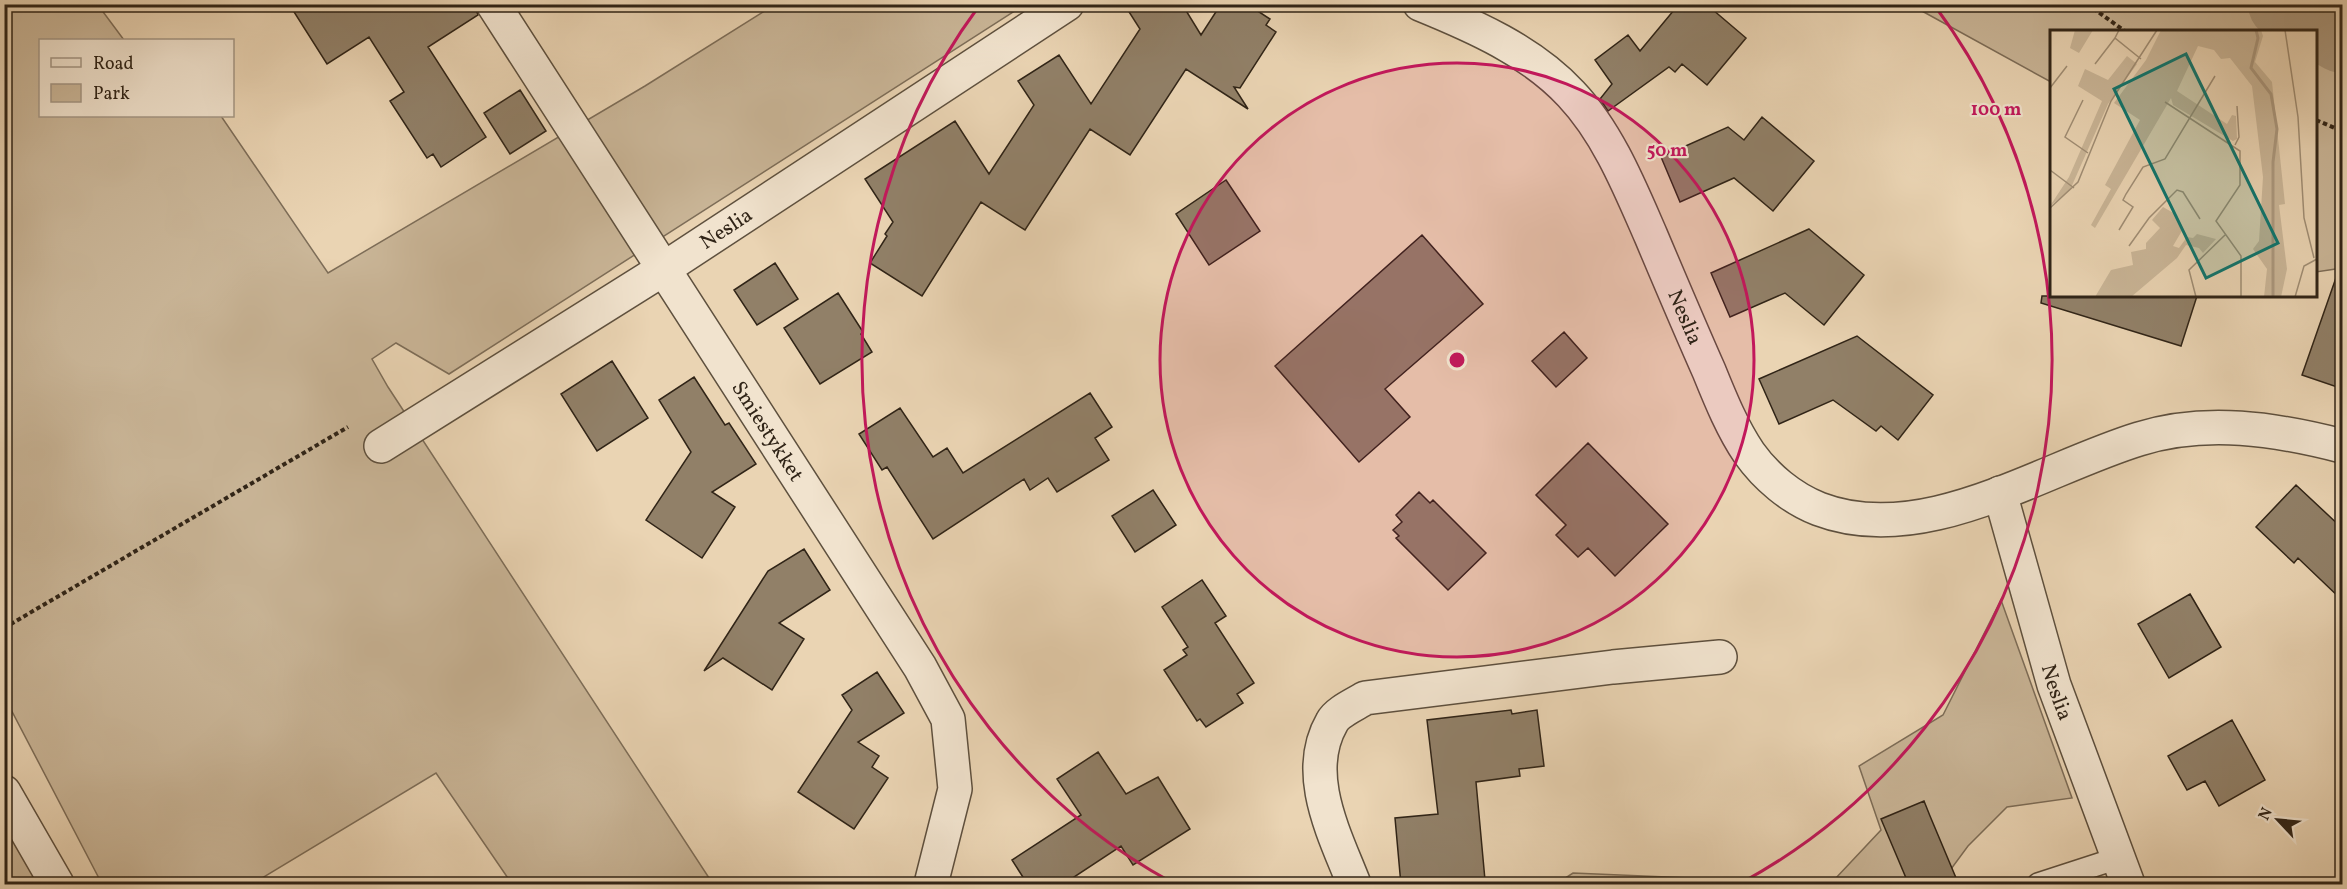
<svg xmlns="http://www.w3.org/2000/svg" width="2347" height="889" font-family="Vollkorn,serif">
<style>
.green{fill:#cab698;stroke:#7d6d58;stroke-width:1.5}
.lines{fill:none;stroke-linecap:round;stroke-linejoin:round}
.river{stroke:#ab987e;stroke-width:72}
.building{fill:#918068;stroke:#302417;stroke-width:1.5}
.lane-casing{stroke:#5e503e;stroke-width:24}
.street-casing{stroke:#5e503e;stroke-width:36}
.path{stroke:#302417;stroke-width:4;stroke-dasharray:4.5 3;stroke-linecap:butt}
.lane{stroke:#f1e3ce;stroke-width:21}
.street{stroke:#f1e3ce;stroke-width:33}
.ring{fill:none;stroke:#c2185b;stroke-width:3}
.labels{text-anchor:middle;stroke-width:4.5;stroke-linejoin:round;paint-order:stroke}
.street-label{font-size:21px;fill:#302417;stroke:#f1e3ce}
.inset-river{fill:none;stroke:#ab987e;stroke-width:3}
.inset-road{fill:none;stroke:#a08e75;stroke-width:1.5}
.view{fill:#0f766e;fill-opacity:0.15;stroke:#0f766e;stroke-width:3}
.inset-edge{fill:none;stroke:#302417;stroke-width:3}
.centre{fill:#c2185b;stroke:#f1e3ce;stroke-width:3}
.ring-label{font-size:18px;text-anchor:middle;font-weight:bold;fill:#c2185b;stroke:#f1e3ce;stroke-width:4.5;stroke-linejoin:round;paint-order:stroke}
</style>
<rect width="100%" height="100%" fill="#ead4b3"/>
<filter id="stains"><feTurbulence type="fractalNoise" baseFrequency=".00333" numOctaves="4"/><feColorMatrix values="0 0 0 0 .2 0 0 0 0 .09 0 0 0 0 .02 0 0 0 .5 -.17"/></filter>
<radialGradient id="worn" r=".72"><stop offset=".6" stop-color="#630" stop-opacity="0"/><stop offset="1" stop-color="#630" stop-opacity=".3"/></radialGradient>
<!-- green -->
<path class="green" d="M4,5H98L124,40H40V116H221L328,273L645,86L774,5H1024L449,374L396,343L372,359L388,387L713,884H512L436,773L252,884H102L5,698Z
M1911,5H2342V268L2316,272V32H2052L2051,82Z
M2001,600L2072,798L2007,807L1968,846L1940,884H1837L1834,880L1881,830L1859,766L1943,715Z
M4,824L40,884H5Z
M1573,873L1737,880L1740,884H1556Z"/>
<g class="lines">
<!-- river -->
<path class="river" d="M2284,4L2342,37"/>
</g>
<!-- building -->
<path class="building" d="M289,4H474L478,15L428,47L486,137L441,167L433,154L427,158L390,101L404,92L369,37L327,64Z
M1124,4H1182L1201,35L1221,4H1247L1270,19L1266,25L1276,32L1240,88L1234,87L1248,109L1186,69L1130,155L1090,129L1025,230L981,202L922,296L870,263L887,236L885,234L893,222L865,179L955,121L989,174L1034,105L1018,81L1059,55L1091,104L1140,29Z
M1679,4H1706L1746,38L1707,85L1682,64L1675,72L1669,67L1608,111L1600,99L1612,84L1595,60L1628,35L1640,51Z
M520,90L546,131L510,154L484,113Z
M1762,117L1814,161L1773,211L1734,178L1680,202L1661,157L1728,127L1744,140Z
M1226,180L1260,231L1209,265L1176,214Z
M1809,229L1864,275L1824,325L1785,293L1730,317L1711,273Z
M1422,235L1483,304L1385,389L1410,417L1359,462L1275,366Z
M775,263L798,299L757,325L734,290Z
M2338,272H2343V389L2302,375Z
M838,293L863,332L861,334L872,352L820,384L784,328Z
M2042,296H2197L2181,346L2041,303Z
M1564,332L1587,358L1556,387L1532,361Z
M1857,336L1933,395L1898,440L1881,426L1876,431L1833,400L1779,424L1759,379Z
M612,361L648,418L597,451L561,394Z
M694,377L725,425L729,423L756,464L712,492L735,507L702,558L646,520L691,452L659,400Z
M1090,393L1112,427L1095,438L1109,460L1057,492L1048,478L1030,490L1024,479L933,539L887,467L882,470L859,434L900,408L933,457L947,448L963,473Z
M1588,443L1668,524L1615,576L1588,548L1578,557L1556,535L1566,525L1536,495Z
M2296,485L2343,529V601L2298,558L2294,563L2256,527Z
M1153,490L1176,525L1135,552L1112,516Z
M1419,492L1430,503L1433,500L1486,553L1448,590L1396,538L1399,536L1393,530L1402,522L1396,515Z
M804,549L830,590L779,623L804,639L772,690L723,658L704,671L768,571Z
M1202,580L1226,616L1215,623L1254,683L1237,694L1243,703L1206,727L1200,719L1197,721L1164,670L1187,655L1183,650L1188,647L1162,607Z
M2190,594L2221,647L2169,678L2138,624Z
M877,672L904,713L858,742L879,756L872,767L888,778L854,829L798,792L852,710L842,695Z
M1511,710L1512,714L1537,710L1544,766L1519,769L1520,776L1476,782L1485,880L1476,881L1477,885H1401L1395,818L1438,814L1427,720Z
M2232,720L2265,780L2219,806L2205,781L2187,790L2168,756Z
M1098,752L1126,794L1158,777L1190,829L1133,865L1121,846L1062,885H1028L1012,860L1081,815L1057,779Z
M1924,801L1930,816L1959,885H1909L1881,819Z"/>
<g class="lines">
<defs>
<path id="lane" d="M2038,884L2118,858"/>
<g id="street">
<path id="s1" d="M493,4L920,667L948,719L955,789L931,884"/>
<path id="s2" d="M1420,4C1474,26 1531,51 1571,94C1608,133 1630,188 1651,236C1670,281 1689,326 1709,371C1720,398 1732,428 1749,453C1766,477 1791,498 1819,509C1923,549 2041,469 2139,439C2206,418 2276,429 2342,446"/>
<path id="s3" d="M381,446L665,268L1067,4"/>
<path id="s4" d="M2000,493L2054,685L2128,884"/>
<path d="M4,792L57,884"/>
<path d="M1354,884C1335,835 1302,774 1332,722C1337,712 1356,704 1365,698L1613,667L1720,657"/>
</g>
</defs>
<!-- lane casing -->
<use href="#lane" class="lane-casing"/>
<!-- street casing -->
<use href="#street" class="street-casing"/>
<!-- path -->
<path class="path" d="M2087,4L2126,32
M2316,120L2342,131
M4,628L348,427"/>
<!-- lane -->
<use href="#lane" class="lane"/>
<!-- street -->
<use href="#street" class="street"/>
</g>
<!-- distance rings -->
<circle cx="1457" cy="360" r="297" fill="#c2185b" fill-opacity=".12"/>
<g class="ring">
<circle cx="1457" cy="360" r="297"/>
<path d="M1173 883A595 595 0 0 1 979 6M1935 6A595 595 0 0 1 1741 883"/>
</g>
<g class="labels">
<!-- street labels -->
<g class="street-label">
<text dy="7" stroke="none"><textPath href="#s3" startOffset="408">Neslia</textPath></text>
<text dy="7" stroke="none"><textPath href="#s2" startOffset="429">Neslia</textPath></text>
<text dy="7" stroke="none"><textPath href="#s1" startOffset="508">Smiestykket</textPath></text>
<text dy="7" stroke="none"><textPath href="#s4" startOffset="207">Neslia</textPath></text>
</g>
</g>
<!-- overview -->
<g transform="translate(2050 30)">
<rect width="267" height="267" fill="#ead4b3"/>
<path d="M25,0H43L29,23L20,18ZM111,0H211L213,6L205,32L222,52L235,174L229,175L237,239L231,267H214L217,239L203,219L209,211L213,147L202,56L180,28L171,29L164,20L148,16L127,61L177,94L182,85L186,86L187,109L183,111L123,75L121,68L45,198L41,195L61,159L55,155L90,90L64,73L96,30ZM77,26L87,34L58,74L20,160L0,176L19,147L52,71L28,56L35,39L58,50ZM113,177L127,185L133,199L123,216L129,218L137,207L143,208L147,204L166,209L153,223L149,218L136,215L127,228L81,267H45L61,240L83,235L81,222L96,219V213L110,198L102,190Z" fill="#cab698"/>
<path class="inset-river" d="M206,0L208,8L201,38L221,64L227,99L223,132V267"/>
<path class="inset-road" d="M69,0L65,8L91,29M235,0L248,87L254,188L264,228M45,34L65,8M0,58L17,36M33,70L15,107L38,123M115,72L190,121V155L166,191L191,226V267M185,115L189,107L187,76M0,140L24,158M0,178L28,152L61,71L107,0M69,200L83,177L73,170L76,164L93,137L115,129L165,46M79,216L99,188L127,160L133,162L150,189M146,267L139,240L175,205M245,267L254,236L267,229"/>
<path class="view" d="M136,24L228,213L156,248L64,59Z"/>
<rect width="267" height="267" class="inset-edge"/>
</g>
<circle cx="1457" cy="360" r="9" class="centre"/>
<g class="ring-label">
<text x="1996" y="115">100 m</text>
<text x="1667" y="156">50 m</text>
</g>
<!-- margin -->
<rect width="2347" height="889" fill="none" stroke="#ead4b3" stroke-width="24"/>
<rect x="6" y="6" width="2335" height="877" fill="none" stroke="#302417" stroke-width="3"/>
<rect x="12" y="12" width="2323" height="865" fill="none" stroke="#302417" stroke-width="1.5"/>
<!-- legend -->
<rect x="39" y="39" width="195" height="78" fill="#f1e3ce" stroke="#a49785" stroke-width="1.5"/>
<rect x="51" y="58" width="30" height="9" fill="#f1e3ce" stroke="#a49785" stroke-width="1.5"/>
<text x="93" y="69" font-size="18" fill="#302417">Road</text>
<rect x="51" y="84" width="30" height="18" fill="#cab698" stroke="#a49785" stroke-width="1.5"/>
<text x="93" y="99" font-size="18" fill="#302417">Park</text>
<!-- north arrow -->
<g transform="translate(2278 820) rotate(296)" stroke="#f1e3ce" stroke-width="4.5" paint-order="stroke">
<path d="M0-4.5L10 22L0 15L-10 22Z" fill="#302417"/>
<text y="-9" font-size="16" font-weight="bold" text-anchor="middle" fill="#302417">N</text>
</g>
<rect width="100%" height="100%" filter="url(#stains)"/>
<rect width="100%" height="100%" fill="url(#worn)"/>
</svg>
